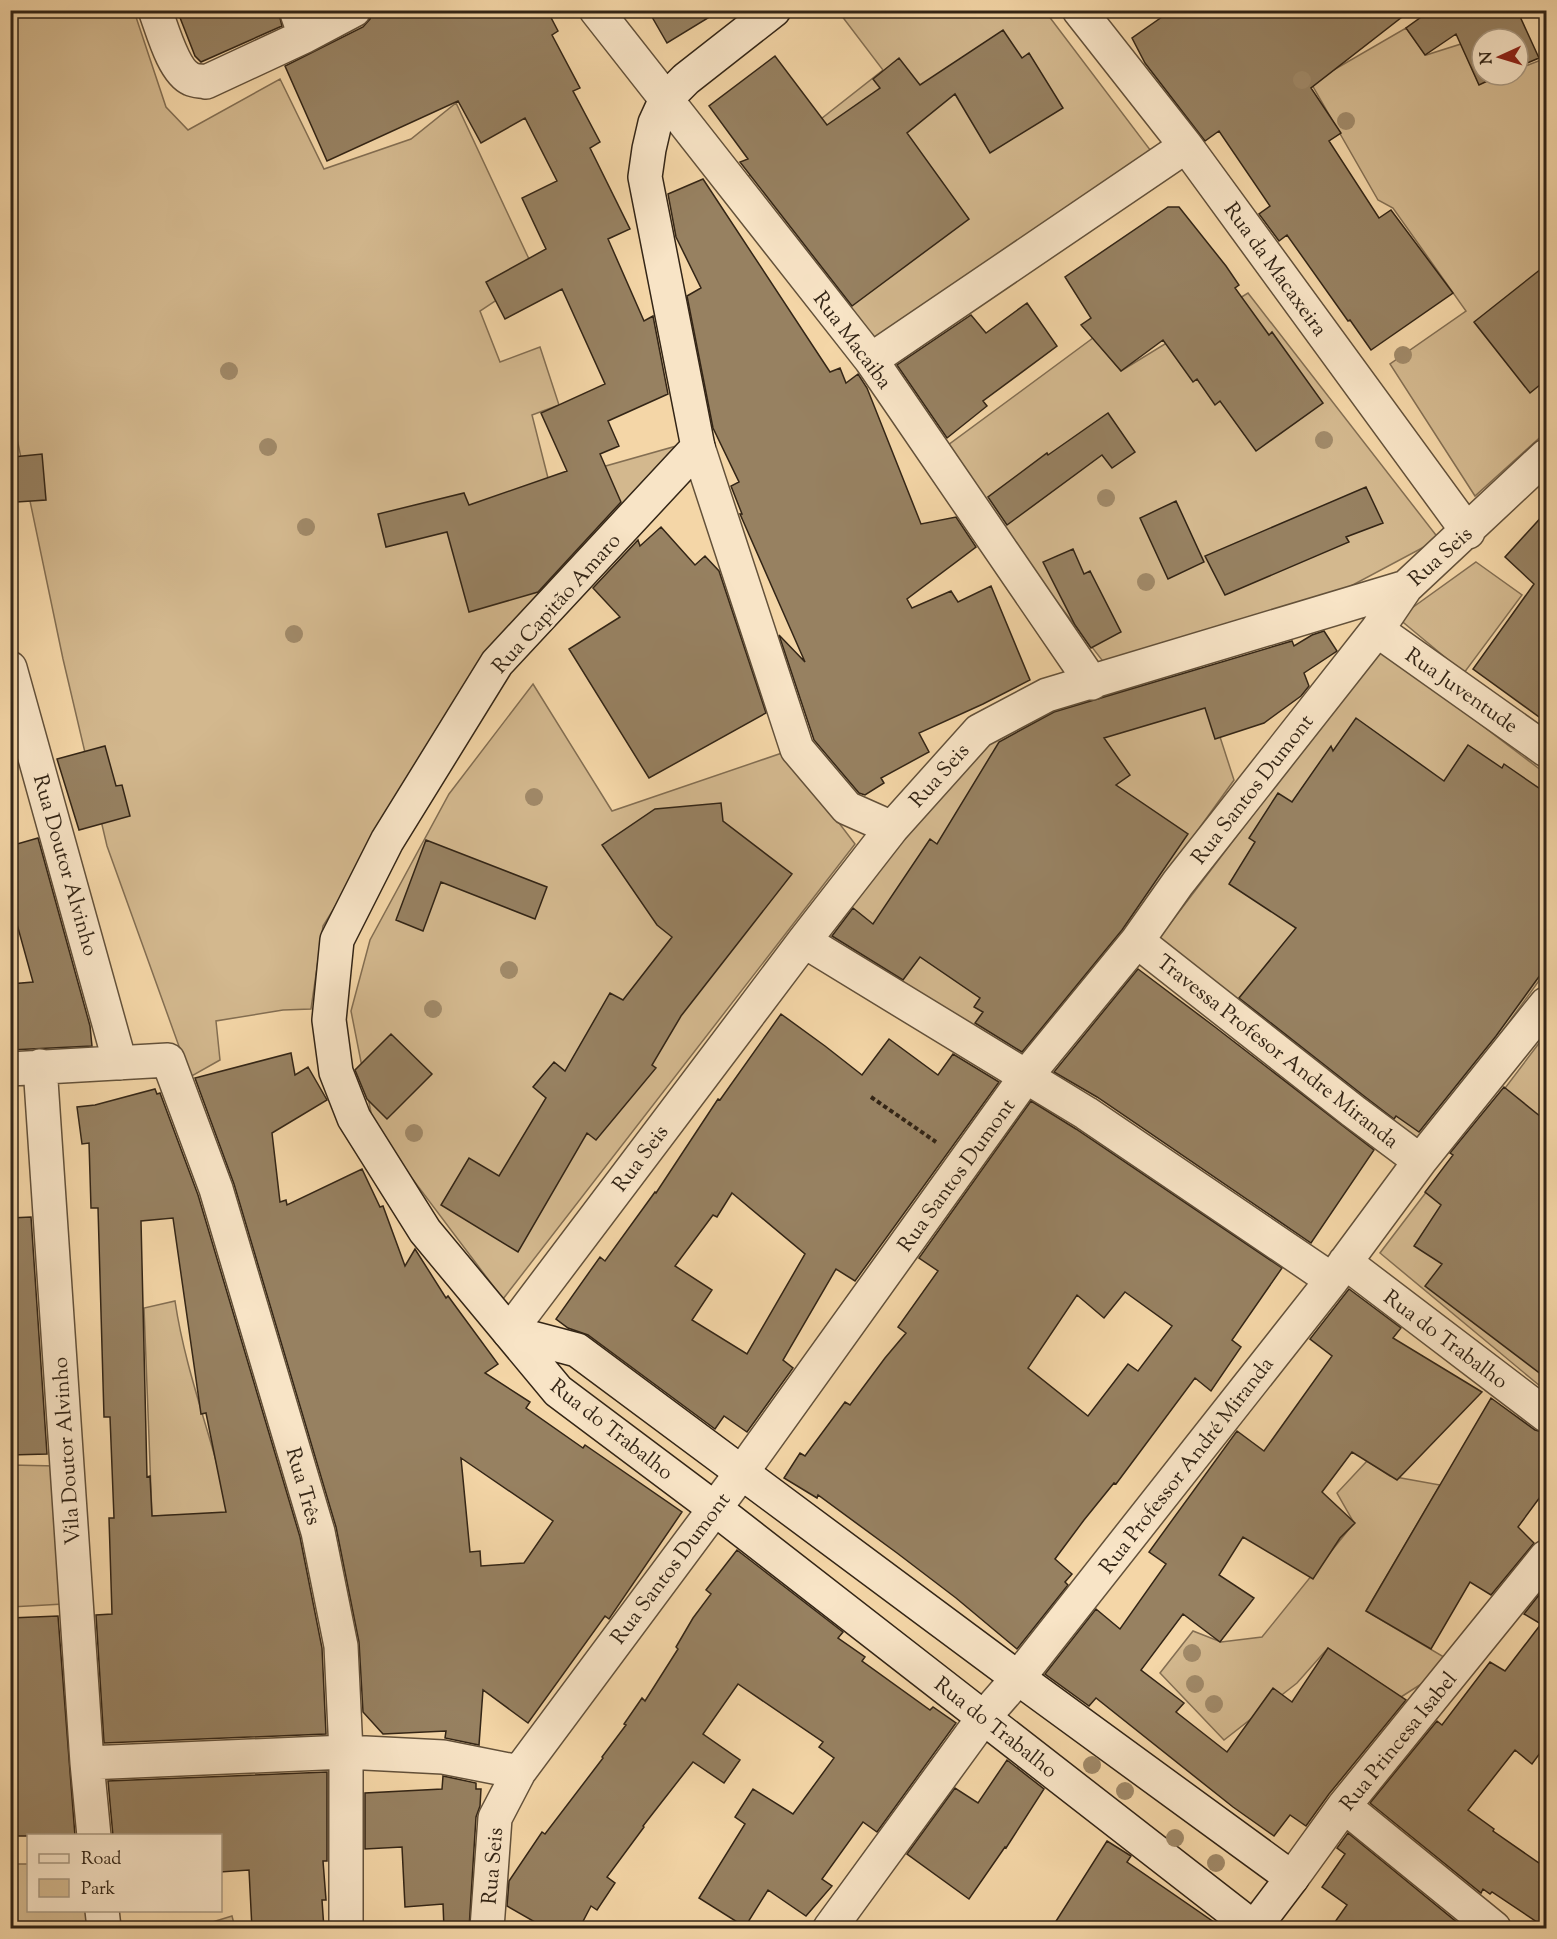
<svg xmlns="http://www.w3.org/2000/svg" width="1557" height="1939" font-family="'Sorts Mill Goudy',serif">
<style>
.green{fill:#d3b88e;stroke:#836e52;stroke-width:1.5}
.building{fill:#978161;stroke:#332516;stroke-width:1.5;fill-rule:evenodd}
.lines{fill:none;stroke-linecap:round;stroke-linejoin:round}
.street-casing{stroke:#63513a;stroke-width:36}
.secondary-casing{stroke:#332516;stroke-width:36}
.path{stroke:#332516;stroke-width:4;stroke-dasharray:4.5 3;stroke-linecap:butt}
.street{stroke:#f8e4c6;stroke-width:33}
.secondary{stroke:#f8e4c6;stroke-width:33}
.tree{fill:#a08968}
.labels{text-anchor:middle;stroke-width:5;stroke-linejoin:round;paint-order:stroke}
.street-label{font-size:21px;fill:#332516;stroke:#f8e4c6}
</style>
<rect width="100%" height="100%" fill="#f4d6a7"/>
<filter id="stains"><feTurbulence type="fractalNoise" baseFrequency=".00333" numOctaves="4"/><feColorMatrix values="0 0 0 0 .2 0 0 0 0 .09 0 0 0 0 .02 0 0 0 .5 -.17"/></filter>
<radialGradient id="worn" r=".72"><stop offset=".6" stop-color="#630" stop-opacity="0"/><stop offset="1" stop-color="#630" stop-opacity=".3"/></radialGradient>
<!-- green -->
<path class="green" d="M10,11H134L166,107L188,130L280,79L324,169L411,139L456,103L536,274L480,311L500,362L540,347L559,405L532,415L549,482L680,445L457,710L323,926L311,1009L283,1010L216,1021L220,1060L190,1077L107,846L63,659L11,410Z
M838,11H1045L1154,155L872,348L746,178L883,70Z
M1406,28L1426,55L1461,44L1479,84L1504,75H1518V69L1546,58V432L1475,496L1390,364L1466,311L1393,208L1378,200L1311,83Z
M1248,293L1439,539L1334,595L1105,664L940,451L1093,338L1121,371Z
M1476,562L1522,595L1464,673L1398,618Z
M1380,648L1546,774V971L1418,1148L1159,938Z
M1197,666L1234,780L1031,1062L815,942L999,731Z
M533,684L612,811L785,752L855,844L503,1299L374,1128L351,1011L370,940L449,794Z
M1546,1034V1391L1380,1253Z
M175,1301C183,1355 200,1405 215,1457C221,1479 226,1502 232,1524L181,1515L152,1516L144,1308Z
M1367,1461L1390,1476L1440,1485L1366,1611L1454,1663L1401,1697L1328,1648L1297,1683L1224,1740L1160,1673L1193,1631L1221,1642L1262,1637L1354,1523L1337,1493Z
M11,1465L56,1466L63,1604L11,1607Z
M10,1864H28V1910L90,1911V1928H11Z
M232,1916L235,1928H193Z"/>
<!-- building -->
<path class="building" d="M177,10H278L282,26L201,62L195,56Z
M373,10H547L558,31L552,35L580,88L573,91L600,142L590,148L630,229L608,239L644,321L653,316L668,394L608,421L619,446L600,454L621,502L538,592L469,612L447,532L386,547L378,514L464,493L469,505L567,471L541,413L605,384L562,289L505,319L486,282L546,249L522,198L557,181L525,118L481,143L458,101L327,161L285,66L363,27L370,19Z
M648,10H721L667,43Z
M1172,10H1411L1311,88L1341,133L1329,141L1379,218L1391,210L1453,293L1371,350L1350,320L1348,321L1287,235L1279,241L1259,214L1270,206L1219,131L1205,141L1145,63L1132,38Z
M1431,10H1517L1539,58L1518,67V39H1482V75H1500L1479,85L1456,34L1425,55L1406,28Z
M1003,30L1022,58L1029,53L1063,108L990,153L955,94L907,133L969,219L852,306L740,162L748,159L709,106L775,56L827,125L880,88L873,79L899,58L920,85Z
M703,179L830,372L840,368L846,383L858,374L867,388L921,524L956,517L976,547L907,599L912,608L951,591L958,602L991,586L1030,680L983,704L919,733L929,752L881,778L884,783L865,795L859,793L814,740L779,635L805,662L740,514H742L731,486L739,482L713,428L687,296L701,288L676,237L668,194Z
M1168,207H1179L1226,266L1239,285L1235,288L1269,335L1272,332L1323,403L1256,451L1220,401L1215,405L1197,379L1193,382L1163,340L1121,371L1081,325L1091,318L1065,277Z
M1546,265V380L1530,393L1474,322Z
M1027,303L1057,346L983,401L987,406L947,438L897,365L971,315L986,333Z
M1108,413L1135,452L1112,468L1102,455L1007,525L988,497L1047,453L1048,455Z
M42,454L46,500L17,502L13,457Z
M1366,487L1383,523L1346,537L1349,542L1225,595L1205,556Z
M1176,501L1204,562L1168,579L1140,518Z
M1546,512V722L1473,669L1534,584L1505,557Z
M661,527L695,565L705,556L719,571L766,713L649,778L569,649L620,617L593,588L638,540L640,546Z
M1073,549L1084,574L1090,571L1121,632L1091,648L1075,625L1043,562Z
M1324,631L1337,651L1304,673L1309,686L1301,696L1264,723L1215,739L1205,708L1104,738L1130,775L1116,785L1188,834L1122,930L1022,1052L975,1023L983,1012L974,1007L980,998L920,957L903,980L832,936L853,908L873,924L930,839L937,844L999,742L1054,712L1292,641L1294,646L1312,635Z
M1356,718L1444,781L1468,745L1502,768L1504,764L1546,793V967L1496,1036L1419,1132L1396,1116L1394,1119L1364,1096L1239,998L1296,928L1229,884L1255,842L1249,838L1278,793L1292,802L1331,746L1333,751Z
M105,746L116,786L122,785L130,816L79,830L57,759Z
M721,803L723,821L792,874L681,1016L652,1065L656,1068L596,1140L587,1133L518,1252L441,1205L469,1158L499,1176L546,1098L533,1087L554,1062L565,1071L610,993L623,1000L672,937L657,925L602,845L655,809Z
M38,838L90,1026L92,1046L10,1050V984L33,982L10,899V846Z
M426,840L547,887L535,919L441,882L423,931L396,920Z
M1138,969L1215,1027L1374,1150L1311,1243L1097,1097L1054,1072Z
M781,1014L825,1046L862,1075L889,1039L938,1075L953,1054L999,1082L855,1281L836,1269L783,1360L793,1368L747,1432L724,1416L715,1429L588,1335L568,1328L556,1319L600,1257L605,1261L655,1192L656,1193L718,1099L720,1100ZM732,1193L805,1254L747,1354L692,1320L712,1290L675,1266L713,1215L717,1217Z
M391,1034L432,1074L387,1119L367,1099L355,1070Z
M291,1053L295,1075L308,1067L327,1100L272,1133L280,1202L286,1200L287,1205L362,1169L380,1207L383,1206L405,1266L415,1249L446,1298L448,1296L498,1364L485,1373L530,1402L526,1408L583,1448L585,1445L682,1512L609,1619L605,1616L528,1723L483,1690L479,1745L445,1738L446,1731L383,1734L363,1712L359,1642L336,1527L234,1184L195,1078ZM461,1458L553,1521L524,1563L481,1566L480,1551L470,1552Z
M1504,1087L1546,1121V1378L1425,1286L1442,1264L1414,1246L1441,1205L1425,1192L1453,1155L1450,1153Z
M155,1089L157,1094L160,1093L198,1195L300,1537L322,1648L326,1734L104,1743L96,1615L112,1614L109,1518H114L110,1417H104L98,1208H91L89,1143L82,1144L77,1107L95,1105ZM173,1218L201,1414L206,1413L226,1512L152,1516L150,1476L147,1477L141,1221Z
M1031,1101L1076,1129L1282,1268L1232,1340L1241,1347L1211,1391L1195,1378L1116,1484L1114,1483L1084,1520L1055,1559L1072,1574L1065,1582L1068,1585L1017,1649L956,1598L897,1553L818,1495L817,1498L784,1478L800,1453L805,1456L845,1402L850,1405L885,1358L906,1333L898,1327L938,1271L919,1258ZM1125,1292L1172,1326L1138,1371L1128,1364L1088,1416L1028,1368L1077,1295L1104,1318Z
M31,1217L47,1454L10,1455V1218Z
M1349,1289L1401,1328L1393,1338L1482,1392L1397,1480L1352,1452L1322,1492L1355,1523L1340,1538L1313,1579L1243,1537L1219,1575L1254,1598L1220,1642L1183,1614L1141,1670L1184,1703L1176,1712L1227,1752L1273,1688L1292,1702L1328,1648L1406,1700L1329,1794L1306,1826L1290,1815L1274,1836L1233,1807L1096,1698L1089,1706L1045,1674L1096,1609L1120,1629L1166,1564L1149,1552L1237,1431L1264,1451L1332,1356L1310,1339Z
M1491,1398L1535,1430L1546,1433V1489L1518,1527L1534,1543L1491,1595L1470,1582L1431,1649L1366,1611Z
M737,1550L843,1632L838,1638L865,1657L862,1661L930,1710L933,1707L956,1723L877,1832L863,1822L822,1879L832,1886L806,1916L768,1890L745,1927L699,1898L745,1824L735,1817L753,1789L793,1814L834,1758L819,1747L823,1742L738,1684L703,1734L740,1760L724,1783L693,1762L643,1826L644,1827L607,1877L615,1883L597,1910L591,1906L579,1929H547L507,1906L509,1881L542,1832L545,1834L603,1758L602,1757L626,1725L624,1724L642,1698L645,1701L678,1649L676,1647L693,1618L711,1594L706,1590Z
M1546,1586V1745L1532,1764L1515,1750L1468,1810L1494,1829L1493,1831L1546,1868V1928L1492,1892L1490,1894L1483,1889L1481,1893L1370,1803L1437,1721L1442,1725L1490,1662L1505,1671L1541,1624L1524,1614Z
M58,1616L75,1836H10V1618Z
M1007,1760L1044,1789L1006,1848L1005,1847L969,1899L907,1854L955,1788L978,1803Z
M327,1772V1861H323L326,1900H322L324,1929H252L249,1870L220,1872V1836H113L108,1781Z
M443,1776L476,1783V1789H481L480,1806L476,1817L469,1929H444L443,1904L405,1907L402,1847L365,1849V1793L442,1789Z
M1348,1833L1459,1924L1456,1929H1330L1347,1905L1322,1887L1345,1854L1337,1848Z
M1107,1841L1131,1856L1127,1862L1224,1929H1051Z"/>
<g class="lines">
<defs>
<path id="street" d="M155,10C162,28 173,71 191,79C195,81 201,81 206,82L305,36L354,10
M296,10L305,36
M596,10L871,360L1092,683
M1079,10L1186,146L1468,532
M871,360L1186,146
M698,447L797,749L847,808L892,828
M1377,630L1546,750
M10,668L120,1063
M804,941L1086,1113L1332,1280
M1137,941L1353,1111L1420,1161
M40,1066L87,1763L94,1836
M10,1069L168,1060L216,1189L318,1532L341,1646L346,1752V1928
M1345,1262L1546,1415
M509,1332L804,941L892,828L979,731L1047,695L1406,587L1546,456
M87,1763L346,1752L443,1757L519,1772
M1344,1806L1494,1928
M1292,1878L1344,1806L1546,1557
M102,1910L104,1928
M487,1928L495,1818L519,1772L742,1472L1027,1075L1137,941L1178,883L1377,630L1406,587
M830,1928L984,1717L1018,1678L1332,1280L1420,1161L1546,1004"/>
<path id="secondary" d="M509,1332L577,1350L1018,1678L1292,1878L1254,1928L714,1508L558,1391L425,1231L354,1118L336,1072L329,1020L337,940L387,841L497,663L698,447L645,177L649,149L655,123L666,99L686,79L774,10"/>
</defs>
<!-- street casing -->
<use href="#street" class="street-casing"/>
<!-- secondary casing -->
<use href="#secondary" class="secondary-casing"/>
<!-- path -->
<path class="path" d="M871,1097L936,1142"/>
<!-- street -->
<use href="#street" class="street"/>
<!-- secondary -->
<use href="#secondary" class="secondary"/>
</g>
<!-- trees -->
<g class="tree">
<circle cx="1302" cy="80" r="9"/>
<circle cx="1346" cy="121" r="9"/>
<circle cx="1403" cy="355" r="9"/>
<circle cx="229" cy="371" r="9"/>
<circle cx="1324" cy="440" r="9"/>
<circle cx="268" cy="447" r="9"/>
<circle cx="1106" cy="498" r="9"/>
<circle cx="306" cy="527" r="9"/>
<circle cx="1146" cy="582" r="9"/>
<circle cx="294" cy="634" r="9"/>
<circle cx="534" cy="797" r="9"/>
<circle cx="509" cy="970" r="9"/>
<circle cx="433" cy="1009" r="9"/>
<circle cx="414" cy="1133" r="9"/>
<circle cx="1192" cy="1653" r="9"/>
<circle cx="1195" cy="1684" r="9"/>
<circle cx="1214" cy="1704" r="9"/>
<circle cx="1092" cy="1765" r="9"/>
<circle cx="1125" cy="1791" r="9"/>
<circle cx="1175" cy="1838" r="9"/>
<circle cx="1216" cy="1863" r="9"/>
</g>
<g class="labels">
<!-- street labels -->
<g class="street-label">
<text transform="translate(1276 269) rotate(54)" y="7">Rua da Macaxeira</text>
<text transform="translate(853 340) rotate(53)" y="7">Rua Macaiba</text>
<text transform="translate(1440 556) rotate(-42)" y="7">Rua Seis</text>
<text transform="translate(556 603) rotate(-48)" y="7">Rua Capitão Amaro</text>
<text transform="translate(1462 690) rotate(35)" y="7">Rua Juventude</text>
<text transform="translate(939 775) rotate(-48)" y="7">Rua Seis</text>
<text transform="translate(1252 789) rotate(-52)" y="7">Rua Santos Dumont</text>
<text transform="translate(66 865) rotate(74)" y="7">Rua Doutor Alvinho</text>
<text transform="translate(1278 1051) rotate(38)" y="7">Travessa Profesor Andre Miranda</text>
<text transform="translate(640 1158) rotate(-53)" y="7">Rua Seis</text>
<text transform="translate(956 1175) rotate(-54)" y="7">Rua Santos Dumont</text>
<text transform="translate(1446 1339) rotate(37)" y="7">Rua do Trabalho</text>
<text transform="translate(612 1429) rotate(38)" y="7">Rua do Trabalho</text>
<text transform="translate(66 1451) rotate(-94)" y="7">Vila Doutor Alvinho</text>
<text transform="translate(1186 1465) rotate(-52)" y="7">Rua Professor André Miranda</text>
<text transform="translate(304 1486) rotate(74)" y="7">Rua Três</text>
<text transform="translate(670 1568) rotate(-53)" y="7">Rua Santos Dumont</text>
<text transform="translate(996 1727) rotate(38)" y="7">Rua do Trabalho</text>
<text transform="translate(1398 1741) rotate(-51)" y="7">Rua Princesa Isabel</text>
<text transform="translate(492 1866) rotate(-85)" y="7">Rua Seis</text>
</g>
</g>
<!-- margin -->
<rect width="1557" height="1939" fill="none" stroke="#f4d6a7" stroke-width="36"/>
<rect x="12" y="12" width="1533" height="1915" fill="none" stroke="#332516" stroke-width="3"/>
<rect x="18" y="18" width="1521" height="1903" fill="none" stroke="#332516" stroke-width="1.5"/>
<!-- legend -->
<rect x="27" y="1834" width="195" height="78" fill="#f8e4c6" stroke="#a99880" stroke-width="1.5"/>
<rect x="39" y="1854" width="30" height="9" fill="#f8e4c6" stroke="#a99880" stroke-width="1.5"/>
<text x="81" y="1864" font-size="18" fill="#332516">Road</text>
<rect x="39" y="1879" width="30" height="18" fill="#d3b88e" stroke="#a99880" stroke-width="1.5"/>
<text x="81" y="1894" font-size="18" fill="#332516">Park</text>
<!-- north arrow -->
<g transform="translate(1500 57) rotate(266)"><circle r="28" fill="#f8e4c6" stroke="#a99880" stroke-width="1.5"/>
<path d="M0-4.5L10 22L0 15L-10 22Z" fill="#8f2418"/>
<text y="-9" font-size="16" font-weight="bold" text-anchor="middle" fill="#332516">N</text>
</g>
<rect width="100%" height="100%" filter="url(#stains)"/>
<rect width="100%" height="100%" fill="url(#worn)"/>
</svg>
